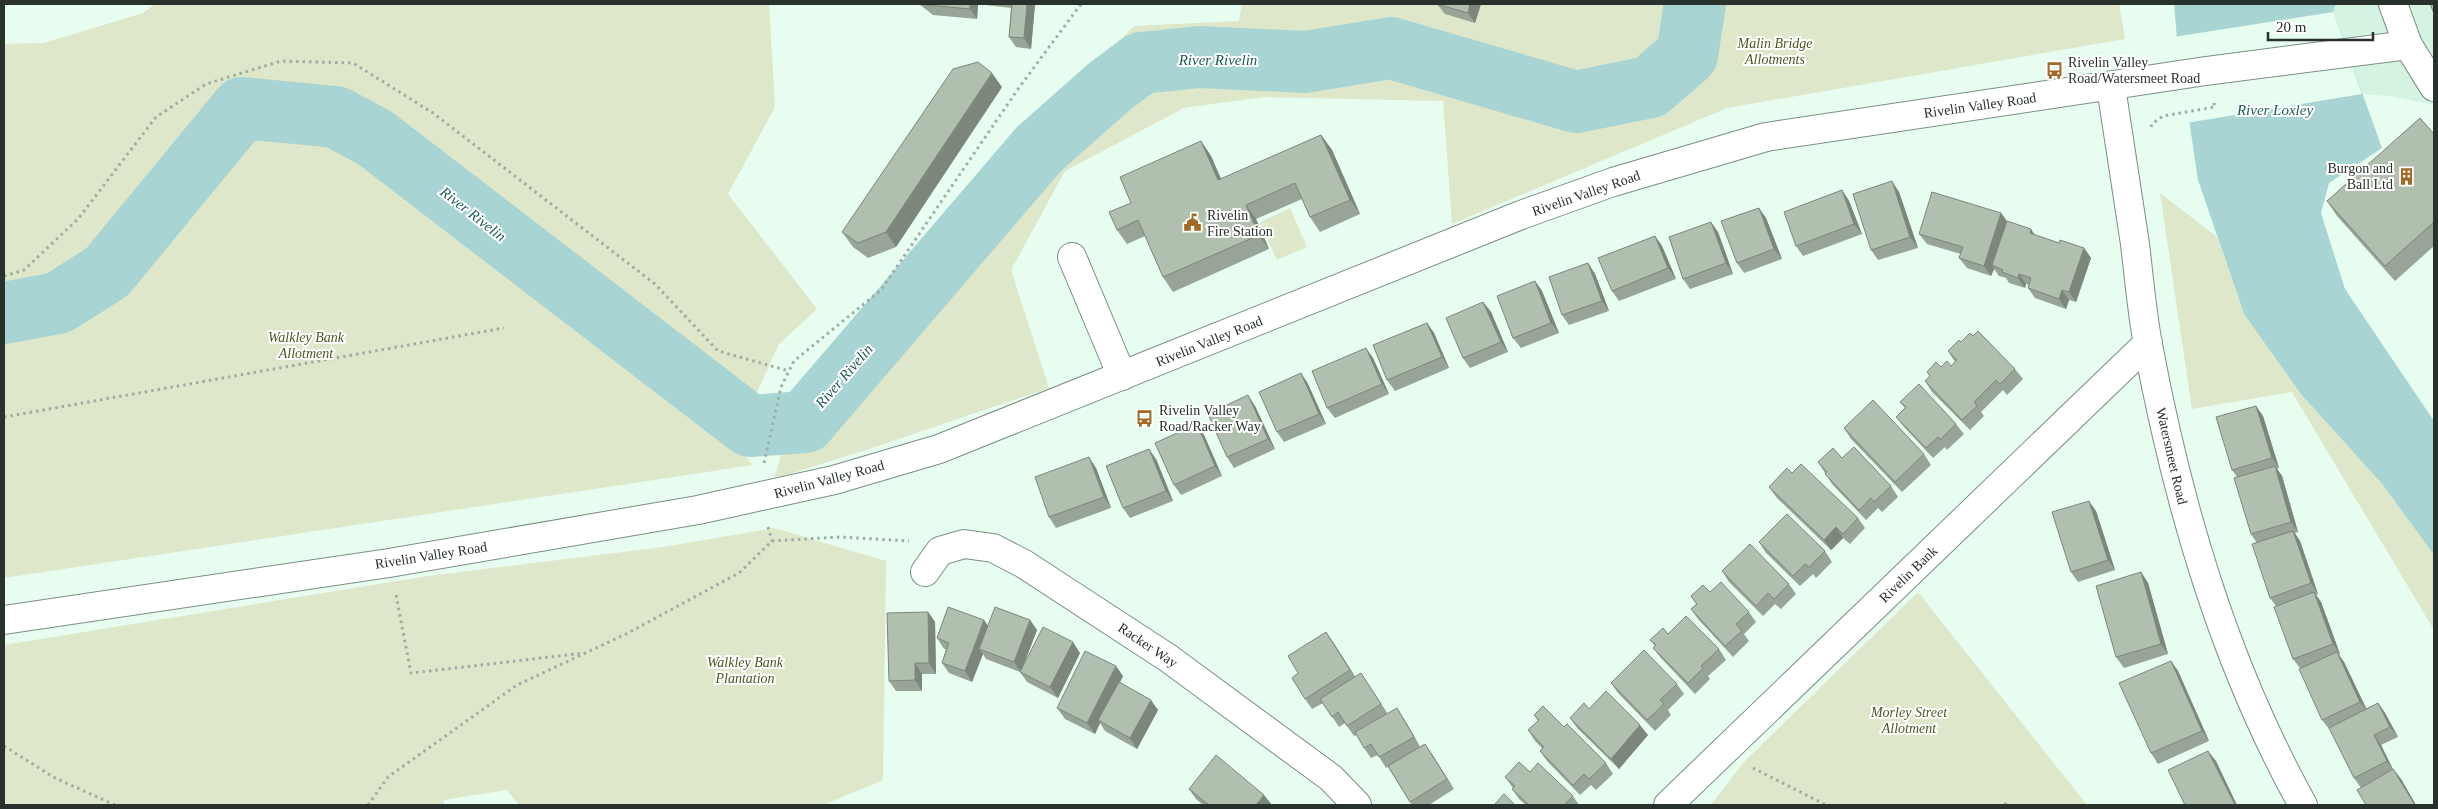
<svg xmlns="http://www.w3.org/2000/svg" width="2438" height="809" font-family="Georgia,serif">
<style>
.built{fill:#d5f3e1}
.green{fill:#dee7ca}
.water{fill:#a8d5d4}
.pier{fill:#e6fdef}
.lines{fill:none;stroke-linecap:round;stroke-linejoin:round}
.river{stroke:#a8d5d4;stroke-width:62}
.minor-casing{stroke:#7b8f83;stroke-width:30}
.major-casing{stroke:#7b8f83;stroke-width:30}
.path{stroke:#9caea3;stroke-width:3;stroke-dasharray:2.5 4;stroke-linecap:butt}
.minor{stroke:#fff;stroke-width:28}
.major{stroke:#fff;stroke-width:28}
.wall{fill:#98a596}
.shaded-wall{fill:#7c867a}
.building{fill:#b1c0ae;stroke:#7c867a}
.labels{text-anchor:middle;stroke-width:4;stroke-linejoin:round;paint-order:stroke}
.park-label{font-size:14px;font-style:italic;fill:#4a5824;stroke:#fff}
.poi-label{font-size:14px;fill:#28312b;stroke:#fff;text-anchor:start}
.street-label{font-size:14px;fill:#28312b;stroke:#fff}
.water-label{font-size:15px;font-style:italic;fill:#1c5a5a;stroke:#fff}
</style>
<rect width="100%" height="100%" fill="#e6fdef"/>
<!-- built -->
<path class="built" d="M2336,4H2434V105L2390,96L2362,94L2333,12Z"/>
<!-- green -->
<path class="green" d="M155,4H769L775,107L728,194L817,309L779,344L734,443L753,465L4,578V44L44,43L143,13Z
M1242,4H2119L2125,39L1727,108L1452,224L1443,101L1264,97L1184,108L1065,171L1011,270L1049,388L872,448L774,479L801,386L912,283L1045,120L1134,26L1239,21Z
M2160,193L2217,237L2244,314L2300,393L2383,485L2434,555V630L2292,392L2192,409Z
M1290,208L1307,247L1277,260L1260,222Z
M774,528L886,561L883,780L823,805H519L507,790L444,800L443,805H4V645L428,576L663,547Z
M1918,592L2087,805H1711L1743,763Z"/>
<!-- water -->
<path class="water" d="M2174,4H2336L2333,12L2382,148L2329,183L2321,213L2345,289L2434,421V555L2383,485L2300,393L2244,314L2198,180L2177,39Z"/>
<!-- pier -->
<path class="pier" d="M2333,12L2362,94L2186,123L2174,37Z"/>
<g class="lines">
<!-- river -->
<path class="river" d="M4,313L58,303L107,272L242,108L336,117L375,138L750,426L805,422L1039,149L1109,87L1141,63L1200,57L1305,62L1391,48L1576,102L1650,87L1687,55L1695,4"/>
<defs>
<path id="minor" d="M2111,87C2119,139 2127,192 2135,244C2139,278 2142,312 2148,345C2178,505 2224,663 2303,805
M1072,257L1122,376
M925,572L940,551L964,544L993,548L1024,564L1168,658L1331,778L1357,805
M1668,805L2148,343"/>
<path id="major" d="M2393,4L2408,45L2434,87
M4,620L389,563L698,510L834,480L939,449L1521,215L1613,182L1766,137L2206,71L2408,45"/>
</defs>
<!-- minor casing -->
<use href="#minor" class="minor-casing"/>
<!-- major casing -->
<use href="#major" class="major-casing"/>
<!-- path -->
<path class="path" d="M2151,127L2152,124L2163,116L2215,107L2214,103
M4,276L24,270L78,219L156,117L206,84L281,61L353,63L433,113L655,284L718,351L789,371
M4,417L504,328
M764,463L781,387L794,361L881,290L1018,89L1081,4
M768,527L772,541
M396,595L411,673L584,653
M4,746L55,778L115,805
M1753,768L1826,805
M368,805L388,777L517,685L626,634L739,573L772,541L840,537L909,541
M2005,805L2006,802"/>
<!-- minor -->
<use href="#minor" class="minor"/>
<!-- major -->
<use href="#major" class="major"/>
</g>
<!-- wall -->
<path class="wall" d="M919,4H1035L1031,49L1016,47L1009,37L1011,8L978,4L977,19L933,15Z
M1437,4H1481L1475,23L1445,14Z
M1002,87L896,247L868,258L853,247L842,232Z
M2434,134V246L2395,281L2337,216L2327,201Z
M1321,135L1332,150L1360,214L1320,232L1310,217L1302,199L1256,219L1269,249L1173,292L1163,277L1145,236L1127,244L1117,230L1131,203L1201,141L1211,156L1221,179Z
M1842,190L1849,201L1862,234L1803,256L1796,246Z
M1899,192L1918,248L1878,260L1871,250Z
M2001,213L2007,221L2035,235L2059,243L2084,248L2091,258L2076,302L2069,300L2066,309L2035,298L2028,288L2029,285L2026,284L2025,288L2009,283L2006,278L1999,276L1994,269L1991,276L1967,268L1959,258L1961,254L1927,244L1919,234Z
M1766,218L1782,259L1744,273L1737,263Z
M1718,232L1733,274L1690,289L1683,279Z
M1655,236L1662,246L1676,279L1619,301L1612,291Z
M1588,263L1595,274L1609,311L1569,325L1562,315Z
M1535,281L1542,291L1559,333L1521,348L1513,338Z
M1483,302L1491,312L1508,352L1470,368L1463,358Z
M1427,323L1434,333L1449,368L1395,391L1387,380Z
M1973,336L2015,369L2023,379L2007,395L2003,390L1981,412L1984,416L1970,430L1932,392L1925,381L1930,376L1927,372L1941,367L1951,366L1955,362L1948,351L1961,342Z
M1373,358L1389,394L1335,418L1327,408Z
M1301,373L1308,384L1326,424L1284,442L1277,432Z
M1900,402L1956,424L1964,434L1947,450L1945,447L1933,458L1904,427L1896,417L1905,408Z
M1255,406L1275,449L1234,468L1227,457Z
M2256,406L2263,416L2279,468L2277,469L2282,476L2298,532L2295,533L2300,541L2318,594L2316,595L2321,602L2340,654L2339,655L2344,662L2366,709L2378,703L2385,713L2398,737L2381,745L2393,769L2401,779L2416,805H2366L2361,788L2354,778L2330,730L2322,720L2300,668L2293,659L2276,606L2270,598L2257,543L2251,534L2237,477L2232,470Z
M1844,428L1924,454L1931,465L1902,492L1851,439Z
M1204,435L1222,476L1181,495L1174,485Z
M1842,458L1891,486L1898,497L1882,512L1878,508L1866,520L1832,484L1818,462Z
M1156,459L1173,501L1130,518L1123,508Z
M1096,468L1111,508L1056,528L1049,517Z
M1792,473L1858,518L1865,528L1850,544L1843,538L1831,550L1776,497L1769,487Z
M2096,511L2115,570L2078,582L2071,572Z
M1759,542L1825,551L1832,562L1816,578L1813,574L1800,586L1766,553Z
M1722,571L1789,584L1796,594L1781,609L1775,604L1763,616L1729,582Z
M2141,572L2148,583L2168,654L2124,668L2116,657Z
M1710,592L1749,612L1756,622L1744,634L1749,641L1733,657L1698,619L1691,609L1696,604L1691,596Z
M928,612L935,622L936,674H922V691H896L889,681Z
M984,620L988,626L1030,620L1037,630L1023,666L1080,653L1058,698L1027,682L1020,672L986,659L983,654L972,682L949,673L942,663L946,649H944L937,638Z
M1668,634L1719,649L1726,660L1708,676L1710,679L1695,694L1661,658L1653,648L1655,646L1650,640Z
M1333,642L1355,677L1361,673L1388,714L1404,719L1420,747L1425,744L1454,789L1429,805H1412L1388,767L1386,768L1378,755L1371,758L1364,748L1357,735L1354,736L1345,723L1339,727L1323,703L1312,709L1305,699L1298,673Z
M2171,661L2178,671L2209,741L2158,764L2151,753Z
M1123,676L1120,682L1158,710L1137,749L1105,731L1100,723L1095,734L1065,719L1057,708Z
M1611,683L1677,684L1684,694L1668,710L1671,715L1655,731L1618,693Z
M1589,709L1648,735L1619,769L1577,728L1570,718Z
M1534,715L1564,727L1606,763L1613,774L1596,790L1591,785L1580,795L1547,761L1540,751L1542,748L1535,741L1528,730L1538,721Z
M1530,772L1573,796L1579,805H1526L1519,799L1512,789L1513,788L1505,777Z
M1189,789L1272,805H1203L1196,799Z"/>
<!-- shaded-wall -->
<path class="shaded-wall" d="M970,4H978L977,19L970,9Z
M1027,4H1035L1031,49L1024,38Z
M1470,4H1481L1475,23L1468,13Z
M992,73L1002,87L896,247L886,232Z
M1321,135L1332,150L1360,214L1350,200Z
M1201,141L1211,156L1228,195L1218,180Z
M1892,181L1899,192L1918,248L1910,237Z
M1842,190L1849,201L1862,234L1854,224Z
M1246,205L1256,219L1269,249L1259,235Z
M1759,208L1766,218L1782,259L1774,249Z
M2001,213L2008,223L1992,265L1994,269L1991,276L1984,266Z
M1711,222L1718,232L1733,274L1726,263Z
M2031,229L2038,240L2030,233Z
M1655,236L1662,246L1676,279L1668,268Z
M2084,248L2091,258L2076,302L2069,292Z
M1588,263L1595,274L1609,311L1602,301Z
M2019,274L2026,284L2025,288L2018,278Z
M1535,281L1542,291L1559,333L1551,323Z
M2062,290L2069,300L2066,309L2059,299Z
M1483,302L1491,312L1508,352L1501,342Z
M1427,323L1434,333L1449,368L1442,357Z
M1366,348L1373,358L1389,394L1382,384Z
M1301,373L1308,384L1326,424L1319,414Z
M1248,395L1255,406L1275,449L1268,439Z
M2256,406L2263,416L2279,468L2272,458Z
M1197,424L1204,435L1222,476L1215,466Z
M1149,449L1156,459L1173,501L1166,491Z
M1089,457L1096,468L1111,508L1104,497Z
M2275,466L2282,476L2298,532L2291,522Z
M2089,501L2096,511L2115,570L2108,560Z
M1836,527L1843,538L1831,550L1824,540Z
M2293,531L2300,541L2318,594L2311,583Z
M2141,572L2148,583L2168,654L2161,644Z
M2314,592L2321,602L2340,654L2333,644Z
M928,612L935,622L936,674L929,663Z
M984,620L991,631L979,649L983,654L972,682L965,671Z
M1030,620L1037,630L1021,672L1014,662Z
M1326,632L1333,642L1358,681L1350,670Z
M1073,642L1080,653L1058,698L1050,687Z
M2337,652L2344,662L2368,712L2360,702Z
M2171,661L2178,671L2209,741L2202,731Z
M915,663L922,674V691L915,680Z
M1116,666L1123,676L1100,722L1098,720L1100,723L1095,734L1087,723Z
M1151,700L1158,710L1137,749L1130,738Z
M2378,703L2385,713L2398,737L2390,727Z
M1397,708L1404,719L1421,748L1414,737Z
M1640,725L1648,735L1619,769L1611,759Z
M2374,735L2381,745L2394,772L2387,761Z
M1425,744L1432,754L1454,789L1447,779Z
M2208,751L2216,761L2237,805H2235Z
M2393,769L2401,779L2416,805H2415Z
M1264,795L1272,805H1256Z"/>
<!-- building -->
<path class="building" d="M924,4H970V9L926,5Z
M1012,4H1027L1024,38L1009,37Z
M1437,4H1470L1468,13Z
M2430,4H2434V14L2433,11Z
M978,62L992,73L886,232L858,243L842,232L953,69Z
M2420,118L2434,134V222L2385,266L2327,201Z
M1321,135L1350,200L1310,217L1295,183L1246,205L1259,235L1163,277L1138,220L1117,230L1109,212L1131,203L1120,177L1201,141L1218,180Z
M1892,181L1910,237L1871,250L1853,194Z
M1842,190L1854,224L1796,246L1784,212Z
M1932,192L2001,213L1984,266L1959,258L1963,247L1919,234Z
M1759,208L1774,249L1737,263L1721,221Z
M2007,221L2031,229L2030,233L2059,243L2060,240L2084,248L2069,292L2062,290L2059,299L2028,288L2031,278L2019,274L2018,278L2002,272L2003,270L1992,265Z
M1711,222L1726,263L1683,279L1669,237Z
M1655,236L1668,268L1612,291L1598,258Z
M1588,263L1602,301L1562,315L1549,277Z
M1535,281L1551,323L1513,338L1497,296Z
M1483,302L1501,342L1463,358L1446,318Z
M1427,323L1442,357L1387,380L1373,345Z
M1978,331L2015,369L2000,384L1996,380L1974,402L1977,406L1962,420L1925,381L1930,376L1927,372L1936,362L1941,367L1947,361L1951,366L1957,360L1948,351L1959,340L1961,342L1970,333L1973,336Z
M1366,348L1382,384L1327,408L1312,371Z
M1301,373L1319,414L1277,432L1259,392Z
M1919,384L1956,424L1940,440L1938,437L1926,448L1896,417L1906,407L1900,402Z
M1248,395L1268,439L1227,457L1208,414Z
M1873,400L1924,454L1895,482L1844,428Z
M2256,406L2272,458L2232,470L2216,417Z
M1197,424L1215,466L1174,485L1155,443Z
M1854,447L1891,486L1874,502L1871,498L1859,510L1825,474L1827,472L1818,462L1833,448L1842,458Z
M1149,449L1166,491L1123,508L1106,466Z
M1089,457L1104,497L1049,517L1035,477Z
M1801,464L1858,518L1843,534L1836,527L1824,540L1769,487L1787,468L1792,473Z
M2275,466L2291,522L2251,534L2234,478Z
M2089,501L2108,560L2071,572L2052,512Z
M1787,514L1825,551L1809,567L1805,564L1793,576L1759,542Z
M2293,531L2311,583L2270,598L2252,544Z
M1750,544L1789,584L1774,599L1768,593L1756,606L1722,571Z
M2141,572L2161,644L2116,657L2096,586Z
M1721,582L1749,612L1736,624L1742,631L1725,646L1691,609L1697,604L1691,596L1703,585L1710,592Z
M2314,592L2333,644L2293,659L2274,607Z
M948,607L984,620L965,671L942,663L949,643L937,638Z
M995,607L1030,620L1014,662L979,649Z
M928,612L929,663H915V680L889,681L887,613Z
M1686,616L1719,649L1701,666L1703,668L1688,683L1653,648L1656,645L1650,640L1663,628L1668,634Z
M1043,627L1073,642L1050,687L1020,672Z
M1326,632L1350,670L1305,699L1292,678L1298,673L1288,656Z
M1644,650L1677,684L1660,700L1664,704L1647,720L1611,683Z
M1085,651L1116,666L1087,723L1057,708Z
M2337,652L2360,702L2322,720L2299,669Z
M2171,661L2202,731L2151,753L2119,683Z
M1361,673L1381,704L1347,726L1338,712L1332,717L1320,699Z
M1119,682L1151,700L1130,738L1098,720Z
M1606,691L1640,725L1611,759L1570,718L1584,703L1589,709Z
M2378,703L2390,727L2374,735L2387,761L2354,778L2329,728Z
M1543,706L1564,727L1567,724L1606,763L1589,779L1584,774L1573,785L1540,751L1544,747L1528,730L1539,720L1534,715Z
M1397,708L1414,737L1379,757L1371,744L1364,748L1355,732Z
M1425,744L1447,779L1410,802L1388,766Z
M2208,751L2235,805H2185L2168,770Z
M1216,755L1264,795L1256,805H1209L1189,789Z
M1519,762L1530,772L1538,763L1573,796L1564,805H1529L1512,789L1515,786L1505,777Z
M2393,769L2415,805H2366L2357,790Z
M1504,794L1515,805H1494Z"/>
<!-- icons -->
<defs>
<symbol id="bus-bare" viewBox="-9 -9 18 18"><path d="M-5-6H5V4H4V6H2V4H-2V6H-4V4H-5ZM-3.5-4V0h7V-4ZM-3.5 1.2v1.5H-2V1.2ZM2 1.2v1.5H3.5V1.2Z" fill="#a26a27" stroke="#fff" stroke-width="2.5" paint-order="stroke"/></symbol>
<symbol id="building-bare" viewBox="-9 -9 18 18"><path d="M-4-6H4V6H1V3H-1V6H-4ZM-2.5-4.3h1.7v1.8h-1.7ZM.8-4.3h1.7v1.8H.8ZM-2.5-1h1.7V.8h-1.7ZM.8-1h1.7V.8H.8Z" fill="#a26a27" stroke="#fff" stroke-width="2.5" paint-order="stroke"/></symbol>
<symbol id="civic-bare" viewBox="-9 -9 18 18"><path d="M-.6-6.5H3V-4.5H.6V-3L4-1V1h2V6H-6V1h2V-1L-.6-3ZM-1.2 2.5V6h2.4V2.5Z" fill="#a26a27" stroke="#fff" stroke-width="2.5" paint-order="stroke"/></symbol>
</defs>
<g fill-rule="evenodd">
<use href="#bus-bare" x="2042" y="58" width="25" height="25"/>
<use href="#building-bare" x="2394" y="164" width="25" height="25"/>
<use href="#civic-bare" x="1180" y="210" width="25" height="25"/>
<use href="#bus-bare" x="1132" y="406" width="25" height="25"/>
</g>
<g class="labels">
<!-- park labels -->
<g class="park-label">
<text x="1775" y="48">Malin Bridge<tspan x="1775" dy="16">Allotments</tspan></text>
<text x="306" y="342">Walkley Bank<tspan x="306" dy="16">Allotment</tspan></text>
<text x="745" y="667">Walkley Bank<tspan x="745" dy="16">Plantation</tspan></text>
<text x="1909" y="717">Morley Street<tspan x="1909" dy="16">Allotment</tspan></text>
</g>
<!-- poi labels -->
<g class="poi-label">
<text x="2068" y="67">Rivelin Valley<tspan x="2068" dy="16">Road/Watersmeet Road</tspan></text>
<text x="2393" y="173" text-anchor="end">Burgon and<tspan x="2393" dy="16">Ball Ltd</tspan></text>
<text x="1207" y="220">Rivelin<tspan x="1207" dy="16">Fire Station</tspan></text>
<text x="1159" y="415">Rivelin Valley<tspan x="1159" dy="16">Road/Racker Way</tspan></text>
</g>
<!-- street labels -->
<g class="street-label">
<text transform="translate(1980 105) rotate(-8)" y="5">Rivelin Valley Road</text>
<text transform="translate(1586 193) rotate(-19)" y="5">Rivelin Valley Road</text>
<text transform="translate(1209 341) rotate(-22)" y="5">Rivelin Valley Road</text>
<text transform="translate(2172 456) rotate(77)" y="5">Watersmeet Road</text>
<text transform="translate(829 479) rotate(-15)" y="5">Rivelin Valley Road</text>
<text transform="translate(431 555) rotate(-9)" y="5">Rivelin Valley Road</text>
<text transform="translate(1908 574) rotate(-44)" y="5">Rivelin Bank</text>
<text transform="translate(1148 645) rotate(34)" y="5">Racker Way</text>
</g>
<!-- water labels -->
<g class="water-label">
<text x="1218" y="65">River Rivelin</text>
<text x="2275" y="115">River Loxley</text>
<text transform="translate(473 214) rotate(38)" y="5">River Rivelin</text>
<text transform="translate(844 376) rotate(-49)" y="5">River Rivelin</text>
</g>
</g>
<!-- border -->
<rect width="2438" height="809" fill="none" stroke="#28312b" stroke-width="10"/>
<!-- scale -->
<path d="M2268 32v8h105v-8" fill="none" stroke="#28312b" stroke-width="2.5"/>
<text x="2276" y="32" font-size="15" fill="#28312b" stroke="#ffffff" stroke-width="4" paint-order="stroke">20 m</text>
</svg>
